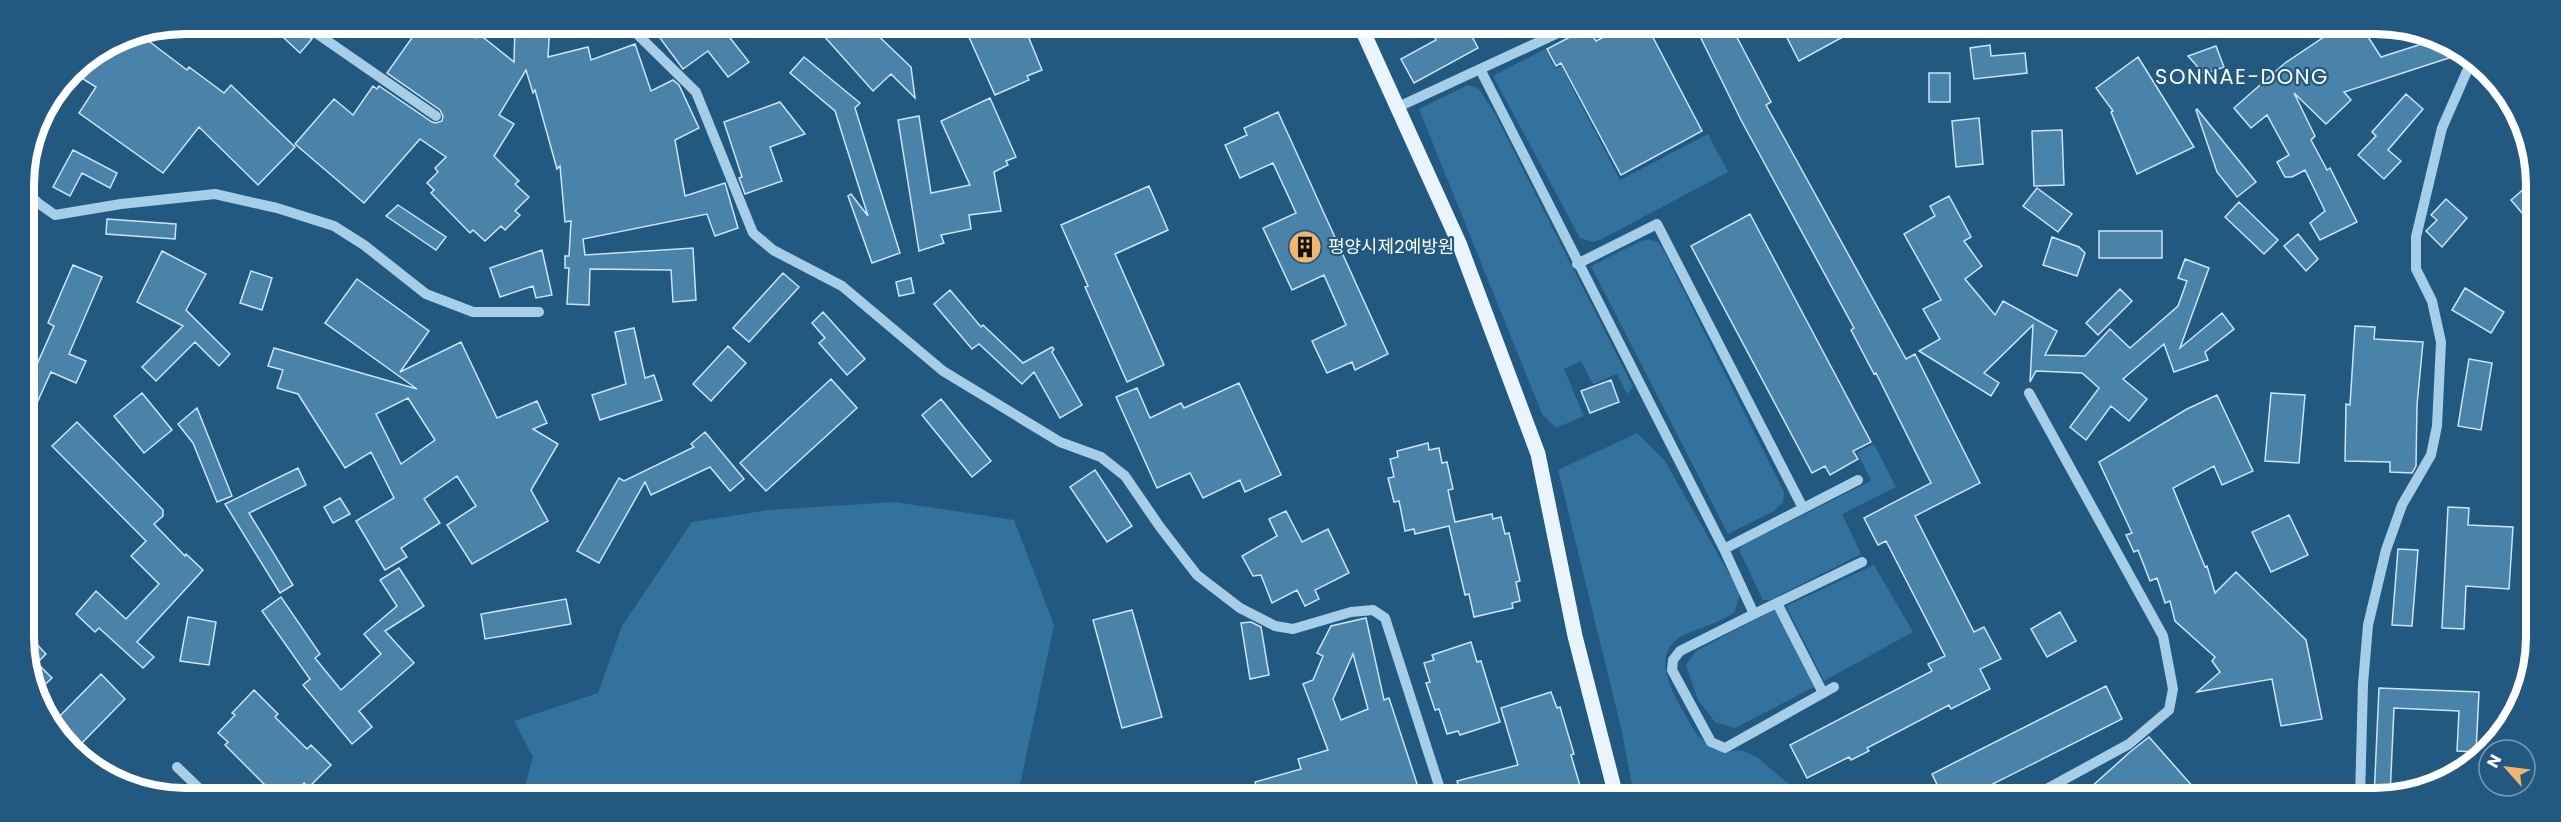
<svg xmlns="http://www.w3.org/2000/svg" width="2561" height="822" font-family="Poppins,'Noto Sans KR',sans-serif">
<style>
.green{fill:#32729c}
.building{fill:#4a83a9;stroke:#cbe5f6;stroke-width:1.5;fill-rule:evenodd}
.lines{fill:none;stroke-linecap:round;stroke-linejoin:round}
.minor{stroke:#a7cee7;stroke-width:10}
.major{stroke:#e9f4fd;stroke-width:15}
.labels{text-anchor:middle;stroke-width:4.5;stroke-linejoin:round;paint-order:stroke}
.poi-label{font-size:18px;fill:#fff;stroke:#215980;text-anchor:start}
.quarter-label{font-size:21px;letter-spacing:1.5px;fill:#fff;stroke:#215980}
.rim{fill:none;stroke:#fff;stroke-width:8}
</style>
<rect width="100%" height="100%" fill="#215980"/>
<!-- green -->
<path class="green" d="M1545,49L1555,69L1561,66L1620,180L1708,134L1728,172L1602,239L1593,242L1580,238L1493,76Z
M1468,85L1479,89L1495,114L1633,387L1627,394L1617,374L1593,384L1581,361L1564,369L1584,416L1556,428L1542,414L1419,109Z
M1649,239L1658,242L1663,249L1784,492L1783,502L1774,511L1728,534L1591,266L1641,241Z
M1637,433L1665,461L1740,593L1735,612C1719,623 1702,627 1684,635C1642,655 1682,707 1697,735L1715,749L1726,752L1741,750L1757,757L1785,781L1811,796H1634L1622,732L1558,470Z
M1874,444L1896,487L1842,514L1861,554L1770,600H1763L1739,550L1743,545L1871,481L1857,452Z
M895,502L1014,520L1054,625L1018,794L523,793L533,757L514,721L598,693L622,626L692,522L768,510Z
M1874,565L1913,632L1824,681L1786,606Z
M1775,609L1814,687L1735,728L1715,722L1698,700L1686,665L1696,651Z"/>
<!-- building -->
<path class="building" d="M269,24H296L298,30L312,39L300,53Z
M421,25H458L476,38L479,34L514,62L515,25H550L548,57L588,47L591,60L635,44L651,91L673,80L679,85L699,128L675,140L685,196L725,183L738,228L715,236L707,214L583,239L585,255L693,248L696,300L673,302L671,270L590,269L589,305L567,304L569,268H565V256H569L571,221L565,222L560,166L557,169L535,90L533,93L526,70L499,115L514,124L494,156L519,181L515,184L529,197L515,211L520,215L505,230L501,226L485,241L473,230L470,233L431,193L434,190L427,183L438,172L435,168L446,157L420,139L364,203L295,144L334,99L353,115L373,86L377,89L379,86L432,122L436,123L442,121L443,116L440,110L387,73Z
M678,25H720L749,62L728,77L708,51L683,69L660,38Z
M815,26H868L911,67L915,98L891,74L873,91Z
M964,26H1024L1042,70L1027,76L1029,80L995,95Z
M1429,27H1467L1478,48L1414,83L1401,59L1436,40Z
M1587,28L1596,41L1621,28H1648L1702,131L1621,175L1561,63L1556,66L1547,49Z
M1696,28H1732L1771,102L1766,105L1906,359L1915,354L1980,483L1915,516L1974,632L1984,627L2001,659L1980,669L1990,689L1951,709L1949,705L1867,748L1869,751L1851,760L1849,757L1807,778L1790,745L1932,671L1928,664L1945,656L1886,541L1878,545L1864,518L1931,483L1876,373L1874,374L1851,330L1854,328L1741,120Z
M1782,28H1859L1799,61Z
M2336,29H2363L2381,57L2434,40L2458,55L2344,92L2351,100L2326,124L2294,93L2315,136L2311,140L2327,170L2330,168L2357,222L2320,240L2310,223L2325,211L2305,170L2292,177H2285L2277,162L2289,155L2267,115L2251,128L2234,108L2285,63Z
M138,33L187,70L189,67L224,93L231,85L295,147L258,185L199,127L163,173L79,113L96,87L80,77L95,55L124,36Z
M1990,45L1991,56L2025,53L2027,73L1974,79L1970,48Z
M2216,46L2224,67L2204,74L2188,56Z
M804,57L860,103L855,108L900,253L872,263L848,196L851,194L868,216L835,111L790,73Z
M2138,57L2194,147L2137,174L2111,112L2113,111L2096,88Z
M1929,73H1950V102H1929Z
M2406,94L2423,109L2388,150L2401,161L2384,179L2358,155L2376,136L2372,132Z
M990,98L1016,157L1006,161L1008,165L994,172L1001,211L969,215L971,229L941,235L944,243L919,251L898,120L919,116L931,193L970,185L941,121Z
M780,102L805,134L770,147L782,181L745,194L739,178L742,177L724,122Z
M2197,109L2256,182L2237,197L2217,172L2196,110Z
M1278,112L1388,354L1355,370L1352,362L1327,373L1312,341L1346,325L1324,275L1292,290L1263,228L1296,213L1273,163L1240,178L1225,145L1247,135L1244,128Z
M1979,118L1983,164L1956,167L1952,121Z
M2062,130L2064,185L2034,186L2032,131Z
M73,150L117,173L110,188L82,173L70,196L53,187Z
M1149,186L1168,230L1115,254L1164,365L1127,382L1085,287L1088,286L1061,225Z
M2526,187L2534,196V227L2511,200Z
M2037,188L2072,214L2058,232L2023,206Z
M1949,196L1971,237L1964,241L1982,266L1965,279L1995,315L2003,301L2057,331L2045,355L2085,356L2110,329L2130,348L2178,306L2187,281L2178,278L2185,259L2209,268L2180,348L2222,313L2234,329L2205,352L2208,360L2174,372L2164,344L2123,379L2147,399L2129,421L2111,406L2086,440L2070,427L2099,388L2082,373L2036,371L2030,382L2033,325L1984,373L1999,383L1991,396L1919,351L1940,339L1923,309L1941,300L1904,234L1935,216L1930,206Z
M2446,199L2467,218L2442,247L2426,231L2437,220L2431,215Z
M2239,202L2278,240L2264,254L2225,217Z
M398,205L446,237L436,250L386,216Z
M1750,214L1871,442L1853,451L1858,459L1830,475L1825,466L1812,473L1691,246Z
M107,219L176,224L175,239L106,234Z
M2099,231H2162V258H2099Z
M2298,234L2318,259L2306,271L2284,246Z
M2052,237L2079,247L2085,253L2077,276L2043,265Z
M542,250L552,295L536,298L533,286L500,297L490,268Z
M162,251L206,274L186,310L230,354L219,366L195,342L156,381L142,367L183,326L137,302Z
M73,265L102,277L69,354L86,361L76,383L51,372L26,427V389L54,326L48,323Z
M251,271L272,278L262,310L240,303Z
M783,273L799,287L749,342L733,328Z
M911,278L914,293L899,296L896,282Z
M357,279L429,331L400,372L461,342L497,418L537,401L547,423L533,429L558,444L531,490L548,521L472,564L447,525L476,506L457,476L424,499L440,523L401,548L407,557L385,570L356,521L394,498L371,452L345,468L298,394L277,388L283,370L268,366L274,348L417,389L325,323ZM408,398L435,440L401,464L376,414Z
M2465,288L2504,312L2491,333L2452,310Z
M2120,289L2132,301L2098,335L2086,323Z
M950,290L981,327L983,325L1023,363L1052,347L1054,349L1052,352L1082,405L1060,418L1034,372L1022,384L979,344L972,349L934,304Z
M823,312L865,359L847,375L819,343L825,338L812,323Z
M2355,326L2375,327L2374,339L2423,342L2417,405L2416,466L2412,473L2390,472V462L2345,461L2346,404L2350,405Z
M634,328L645,378L654,375L662,400L600,420L592,395L626,384L615,332Z
M728,346L746,363L711,401L693,384Z
M2469,359L2492,363L2481,430L2458,426Z
M831,379L857,408L766,491L740,463Z
M1611,380L1619,402L1590,413L1581,391Z
M1239,383L1281,475L1245,492L1240,480L1203,498L1190,473L1157,488L1116,397L1137,388L1150,418L1181,403L1184,408Z
M142,393L172,430L144,453L114,416Z
M2271,393L2305,395L2299,463L2265,461Z
M2217,395L2253,471L2222,485L2214,466L2173,488L2205,567L2207,566L2215,593L2236,572L2306,640L2322,719L2281,726L2272,679L2197,692L2220,672L2212,661L2215,657L2175,621L2170,601L2165,603L2157,578L2150,581L2138,550L2134,552L2126,535L2132,533L2099,462L2187,409Z
M941,399L991,461L972,477L922,415Z
M197,408L232,496L217,502L193,443L178,424Z
M77,422L163,510V516L154,524L185,556L186,554L203,570L137,642L154,657L143,668L99,628L95,632L76,614L96,591L126,619L159,584L131,556L146,541L52,446Z
M705,432L744,479L730,491L710,467L651,495L645,482L599,563L577,551L619,478L624,481L694,447L691,444Z
M1428,443L1429,450L1439,448L1442,463L1447,462L1453,489L1448,490L1455,522L1492,514L1493,519L1501,517L1505,534L1509,533L1520,581L1516,582L1520,601L1512,603L1513,608L1474,617L1469,594L1465,595L1449,526L1415,534L1414,529L1405,531L1399,501L1394,502L1388,478L1394,477L1390,459L1398,457L1397,451Z
M298,468L306,485L249,513L293,585L280,593L225,504Z
M1095,470L1132,526L1107,542L1070,487Z
M340,498L350,514L333,523L324,507Z
M2448,507L2469,508L2468,525L2513,527L2509,589L2466,586L2464,629L2442,628Z
M1286,511L1302,542L1328,529L1349,573L1315,590L1319,599L1305,606L1297,590L1272,603L1261,575L1253,576L1242,556L1277,536L1269,519Z
M2289,515L2308,555L2271,572L2252,532Z
M2398,549L2418,550L2412,626L2392,625Z
M399,568L424,606L385,631L414,663L359,711L372,727L352,744L303,685L310,679L262,611L281,597L320,654L315,658L341,690L381,654L364,634L397,606L380,580Z
M566,599L571,624L485,639L481,614Z
M1132,610L1162,717L1122,728L1093,620Z
M2060,612L2076,641L2047,657L2031,629Z
M188,617L216,622L209,665L180,661Z
M1366,618L1384,700L1389,698L1420,793L1411,795H1393L1390,786L1363,795H1258L1255,782L1301,769L1298,759L1328,750L1303,684L1313,680L1323,656L1317,653L1331,626ZM1353,654L1368,709L1341,720L1333,699Z
M1251,622L1261,627L1269,675L1250,679L1241,623Z
M27,634L46,654L37,663L52,678L38,691L27,668Z
M1471,642L1477,662L1481,661L1500,722L1460,735L1458,731L1447,734L1439,709L1435,710L1426,683L1430,682L1424,663L1434,660L1432,655Z
M101,674L125,699L75,750L64,743L54,722Z
M2106,686L2122,719L1967,797H1943L1932,774Z
M2379,688L2479,692L2476,752L2457,751L2459,711L2394,708L2390,796L2374,798Z
M254,690L278,714L275,717L307,749L311,745L331,765L309,787L304,783L295,793H279L272,786L269,789L225,745L228,742L218,733L235,715L232,713Z
M1551,692L1557,708L1560,707L1574,754L1571,755L1583,796H1461L1457,781L1518,765L1501,708Z
M2149,737L2202,797H2080L2130,752Z"/>
<g class="lines">
<!-- minor -->
<path class="minor" d="M303,24L436,116
M632,25L636,33L696,92L753,233L773,250L842,286L943,371L1060,442L1101,457L1125,476L1160,527L1197,575L1240,608L1275,626L1293,629L1351,612L1373,610L1385,618L1442,795
M1481,71L1724,549L1754,614L1680,651L1673,660L1672,670L1711,742L1725,748L1834,687
M1398,107L1571,27
M24,183L51,101
M24,190L38,203L55,215L121,204L215,194L277,208L334,226L364,245L426,294L473,312H539
M1577,264L1657,224L1803,508
M2029,393L2163,636L2173,689L2169,710L2129,744L2032,797
M1724,549L1858,480
M1777,603L1823,693
M1754,614L1862,562
M177,767L204,793
M2360,798L2363,684L2368,625L2386,550L2402,505L2431,455L2437,426L2441,342L2432,301L2416,269V237L2442,128L2471,62"/>
<!-- major -->
<path class="major" d="M1361,27L1459,243L1538,454L1575,636L1616,796"/>
</g>
<!-- icons -->
<defs>
<symbol id="building-disc" viewBox="-11 -11 22 22"><circle r="9.5" fill="#f3b669" stroke="#215980"/><path d="M-4-6H4V6H1V3H-1V6H-4ZM-2.5-4.3h1.7v1.8h-1.7ZM.8-4.3h1.7v1.8H.8ZM-2.5-1h1.7V.8h-1.7ZM.8-1h1.7V.8H.8Z" fill="#111"/></symbol>
</defs>
<g fill-rule="evenodd">
<use href="#building-disc" x="1286" y="228" width="38" height="38"/>
</g>
<g class="labels">
<!-- poi labels -->
<g class="poi-label">
<text x="1328" y="253">평양시제2예방원</text>
</g>
<!-- quarter labels -->
<g class="quarter-label">
<text x="2242" y="84">SONNAE-DONG</text>
</g>
</g>
<!-- crop -->
<path d="M0 0H2561V822H0ZM185 34H2375A151 151 0 0 1 2526 185V637A151 151 0 0 1 2375 788H185A151 151 0 0 1 34 637V185A151 151 0 0 1 185 34Z" fill="#215980" fill-rule="evenodd"/>
<path class="rim" d="M185 34H2375A151 151 0 0 1 2526 185V637A151 151 0 0 1 2375 788H185A151 151 0 0 1 34 637V185A151 151 0 0 1 185 34Z"/>
<!-- north arrow -->
<g transform="translate(2507 768) rotate(298)"><circle r="28" fill="#215980" stroke="#7a9bb3" stroke-width="1.5"/>
<path d="M0-4.5L10 22L0 15L-10 22Z" fill="#f3b669"/>
<text y="-9" font-size="16" font-weight="bold" text-anchor="middle" fill="#ffffff">N</text>
</g>
</svg>
